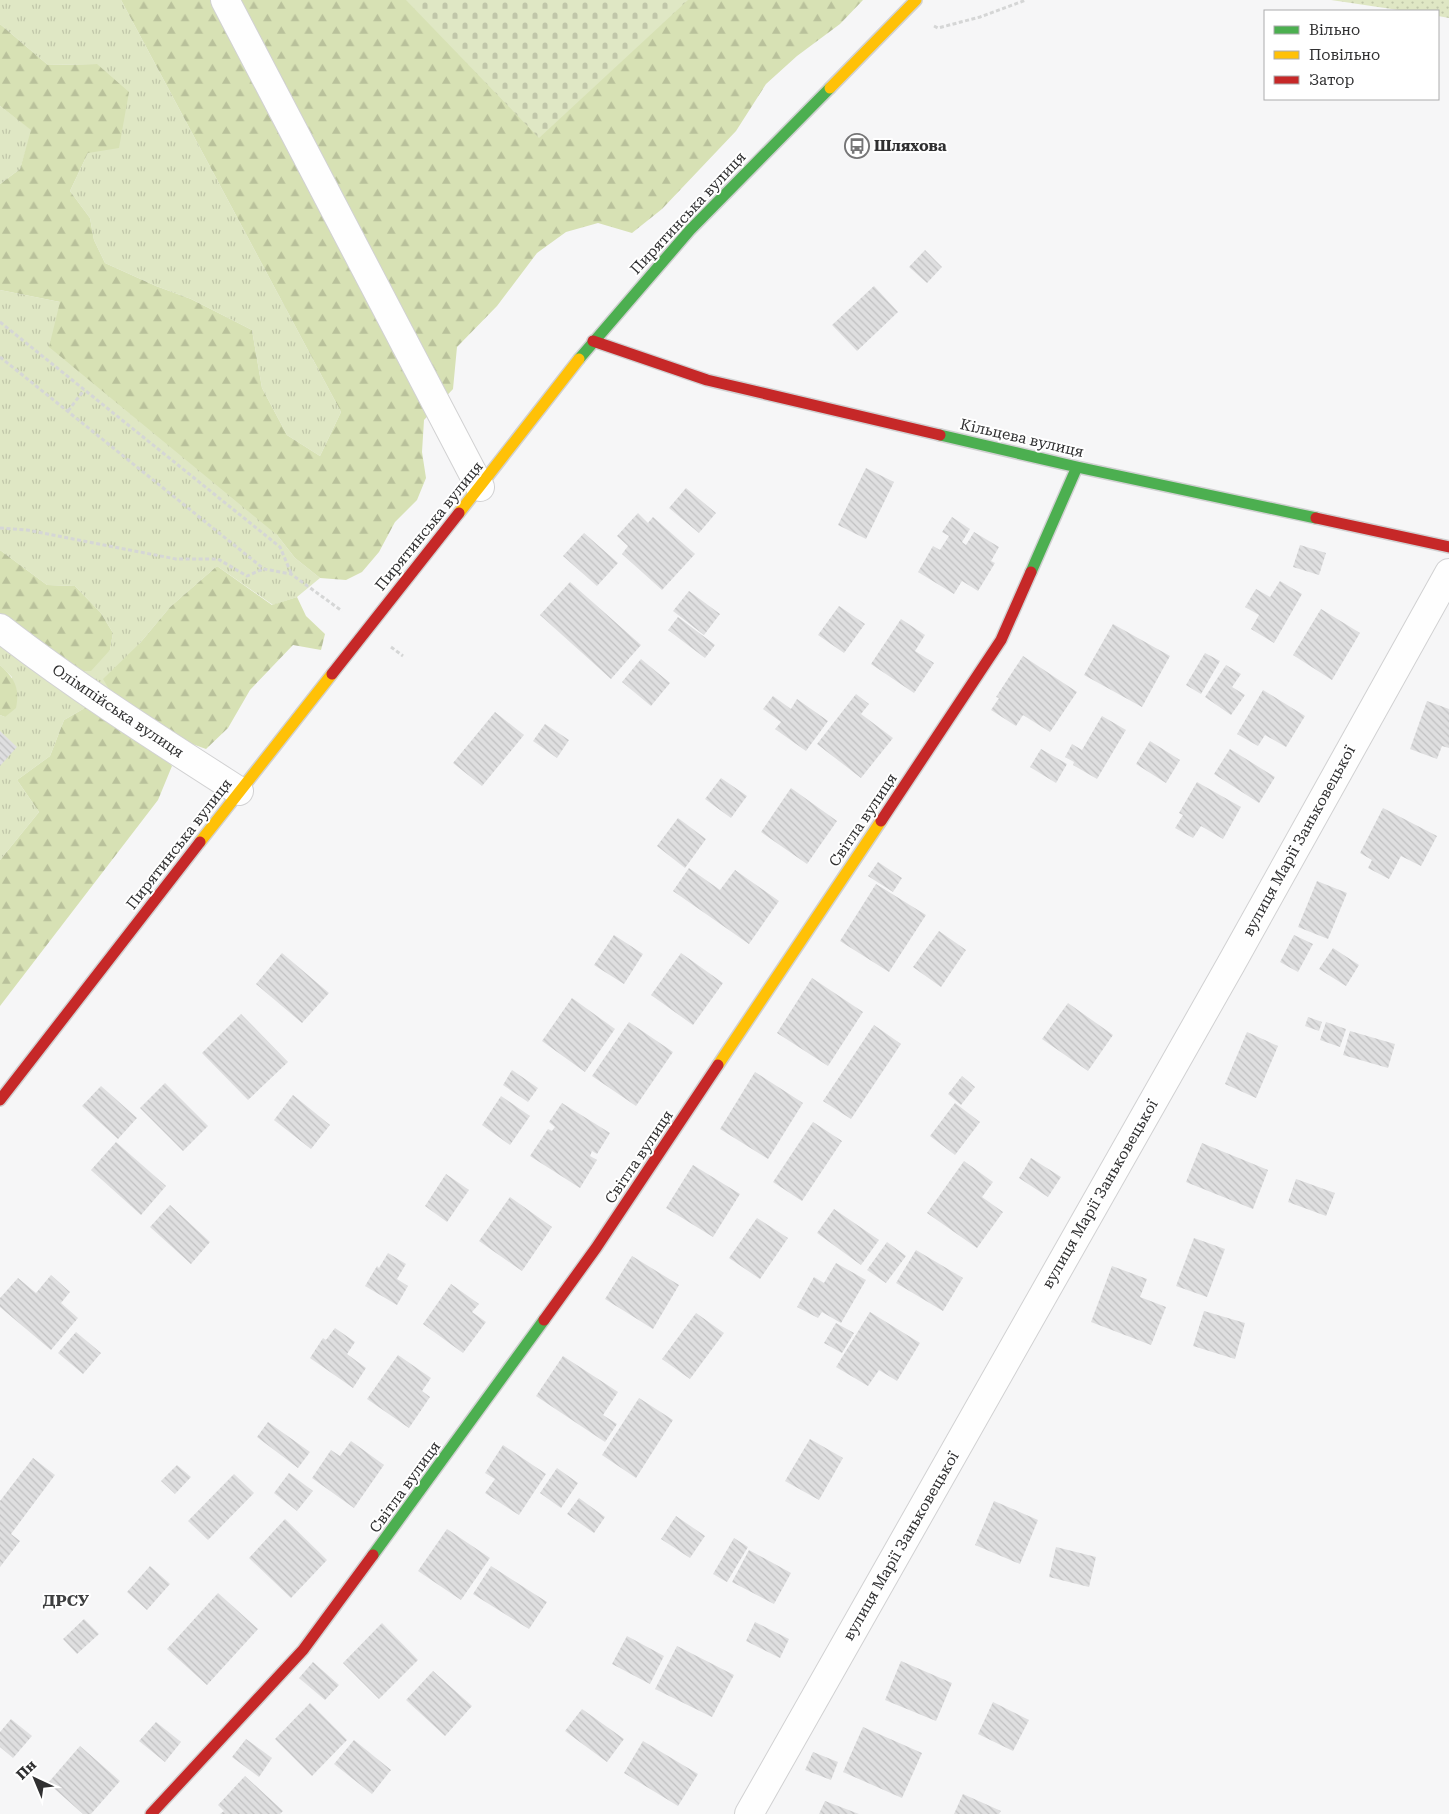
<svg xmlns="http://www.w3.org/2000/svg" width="1449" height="1814" font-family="'Roboto Serif',serif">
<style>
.grass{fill:url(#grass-tufts)}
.forest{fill:url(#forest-firs)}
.cemetery{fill:url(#cemetery-stones)}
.garden{fill:url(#garden-dots)}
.building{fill:url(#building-back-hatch)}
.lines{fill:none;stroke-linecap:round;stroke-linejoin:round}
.street-casing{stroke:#d1d1d2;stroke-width:30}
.fast-casing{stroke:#d1d1d2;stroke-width:14}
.slow-casing{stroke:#d1d1d2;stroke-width:14}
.jam-casing{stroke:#d1d1d2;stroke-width:14}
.path{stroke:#d5d6d6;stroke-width:3;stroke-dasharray:4 2.5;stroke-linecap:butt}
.street{stroke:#fefefe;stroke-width:28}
.fast{stroke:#4caf50;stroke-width:11}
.slow{stroke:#ffc107;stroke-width:11}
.jam{stroke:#c62828;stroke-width:11}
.labels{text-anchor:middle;stroke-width:4;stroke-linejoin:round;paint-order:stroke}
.poi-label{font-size:15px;font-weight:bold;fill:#303031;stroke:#fff;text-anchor:start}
.street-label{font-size:15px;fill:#303031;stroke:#fff}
.neighbourhood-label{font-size:16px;font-weight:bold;fill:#3e3f40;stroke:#fff}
</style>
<defs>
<pattern id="grass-tufts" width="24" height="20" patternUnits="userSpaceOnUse" patternTransform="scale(1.25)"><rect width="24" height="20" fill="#dfe7c4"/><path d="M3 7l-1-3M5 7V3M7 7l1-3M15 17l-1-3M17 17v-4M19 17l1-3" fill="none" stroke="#c0c6a9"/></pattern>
<pattern id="forest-firs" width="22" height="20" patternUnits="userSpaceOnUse" patternTransform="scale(1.25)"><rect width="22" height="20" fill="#d7e1b4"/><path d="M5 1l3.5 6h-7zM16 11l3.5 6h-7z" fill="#b9c19b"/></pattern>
<pattern id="cemetery-stones" width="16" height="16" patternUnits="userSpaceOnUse" patternTransform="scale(1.25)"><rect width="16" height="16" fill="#dfe7c4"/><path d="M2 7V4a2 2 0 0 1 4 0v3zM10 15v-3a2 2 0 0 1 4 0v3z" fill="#c0c6a9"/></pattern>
<pattern id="garden-dots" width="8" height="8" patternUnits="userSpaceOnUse" patternTransform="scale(1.25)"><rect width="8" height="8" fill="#dfe7c4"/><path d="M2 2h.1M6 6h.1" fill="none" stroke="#c0c6a9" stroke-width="1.8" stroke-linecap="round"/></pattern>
<pattern id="building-back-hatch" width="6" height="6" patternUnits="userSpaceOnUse" patternTransform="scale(1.25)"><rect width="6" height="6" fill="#dfdfe0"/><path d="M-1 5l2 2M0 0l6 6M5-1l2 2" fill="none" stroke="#c0c0c1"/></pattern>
</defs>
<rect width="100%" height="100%" fill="#f6f6f7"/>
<!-- grass -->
<path class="grass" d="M0,0H121L341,412L320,456L287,435L262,388L252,330L191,299L156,286L105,263L94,240L90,218L70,191L88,153L96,64L48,65L0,24Z
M0,106L32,130L20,169L0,184Z
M0,290L60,302L277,535L295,558L320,578L297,597L273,605L217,566L170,607L140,643L112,694L73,671L110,650L113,633L101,613L75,586L47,585L0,550Z
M0,643L90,705L64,720L50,756L17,780L39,812L0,860V715L5,717L12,677L0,665Z"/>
<!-- forest -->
<path class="forest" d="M121,0H863L840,24L797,56L766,84L736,131L662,209L632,233L598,223L566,232L537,253L497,306L457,347L453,389L424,420L422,452L426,478L417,500L395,522L379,552L362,572L346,580L320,578L295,558L277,535L49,347L60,302L0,290V184L20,169L31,130L0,106V24L48,65L97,64L129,92L119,148L88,153L70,191L90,218L94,240L105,263L156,286L191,299L252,330L262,388L287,435L320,456L341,412Z
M0,550L47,585L75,586L101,613L113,633L110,650L91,671H73L0,624Z
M217,566L272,605L297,597L306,616L325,634L321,650L293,645L250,690L228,728L206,749L184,741L112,694L103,679L140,643L170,607Z
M0,665C15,679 20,688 16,708L5,717L0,715Z
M90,705L151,742L172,766L158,800L0,1006V860L39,812L17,780L50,756L64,720Z"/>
<!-- cemetery -->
<path class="cemetery" d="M406,0H688L539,138Z"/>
<!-- garden -->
<path class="garden" d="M1331,0H1449V18L1438,16V11H1405Z"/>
<!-- building -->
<path class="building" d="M925,250L942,267L927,283L909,267Z
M874,286L898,312L857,351L832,325Z
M866,468L894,482L866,539L838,525Z
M686,488L716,513L699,533L669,508Z
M638,513L648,523L653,517L695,554L662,590L622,554L628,546L617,536Z
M952,517L970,529L962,542L966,545L974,532L999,547L991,561L995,563L978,591L962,581L954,594L918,572L933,546L940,550L949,536L942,532Z
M584,533L618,563L597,586L563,556Z
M1300,545L1326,553L1319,575L1293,567Z
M1280,581L1302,594L1274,643L1251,629L1259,615L1245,607L1256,589L1270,597Z
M570,582L641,645L611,679L540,615Z
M689,591L720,614L704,635L673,611Z
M839,606L865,624L844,653L818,635Z
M1321,609L1360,633L1332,680L1293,655Z
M678,617L715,645L705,658L668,630Z
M901,619L925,635L915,651L934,663L914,693L871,664Z
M1113,624L1170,656L1142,707L1084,675Z
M1205,653L1220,661L1201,694L1186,685Z
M1023,656L1077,692L1050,732L1023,715L1016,726L991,710L999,698L996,697Z
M641,659L670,683L651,706L622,682Z
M1226,665L1241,674L1232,687L1245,695L1231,715L1205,697Z
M1263,690L1305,716L1286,747L1265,735L1258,746L1237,734Z
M856,694L869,704L861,714L893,738L861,778L817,744Z
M773,696L791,709L797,699L828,721L806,751L775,729L781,722L763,709Z
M1427,701L1449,709V748L1442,746L1437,759L1410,749Z
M495,712L524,735L482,786L453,763Z
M1102,716L1126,730L1097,779L1073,765L1074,762L1065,757L1072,744L1082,750Z
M545,724L569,740L557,758L533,741Z
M0,731L17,747L0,766Z
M1150,741L1180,760L1166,783L1136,764Z
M1041,749L1067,764L1056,783L1030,767Z
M1230,749L1275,777L1259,803L1214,774Z
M721,778L747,796L731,818L705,799Z
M1197,782L1241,807L1223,839L1201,826L1193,838L1175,828L1183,815L1179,813Z
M791,788L837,821L807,864L761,832Z
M1383,808L1437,836L1421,866L1401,856L1389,879L1368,868L1372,860L1360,853Z
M678,818L706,839L685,868L657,846Z
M878,862L902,878L893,892L868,876Z
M689,868L720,890L735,870L779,901L749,944L673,891Z
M1317,881L1347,893L1328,939L1298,927Z
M876,884L926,915L889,972L840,941Z
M939,931L966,950L941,987L913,967Z
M614,935L643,954L624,984L594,965Z
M1294,935L1313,944L1298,972L1280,962Z
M1333,948L1359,965L1346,986L1319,969Z
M282,953L329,993L302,1023L256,984Z
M681,953L723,983L693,1025L651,995Z
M812,978L863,1012L828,1066L777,1033Z
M572,998L615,1029L585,1072L542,1041Z
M1068,1003L1113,1035L1088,1071L1042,1039Z
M241,1014L288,1062L248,1100L202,1053Z
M1308,1017L1322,1022L1319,1031L1305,1026Z
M629,1022L673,1052L636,1106L592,1076Z
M1326,1022L1346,1029L1340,1047L1320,1040Z
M874,1025L901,1044L851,1119L823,1101Z
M1350,1031L1395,1044L1388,1068L1343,1055Z
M1247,1032L1278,1046L1256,1098L1225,1084Z
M512,1070L538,1088L528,1102L503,1085Z
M755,1072L803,1103L768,1159L720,1129Z
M962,1076L975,1087L961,1105L948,1094Z
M165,1083L208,1126L183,1151L140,1108Z
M101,1086L137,1118L118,1139L82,1106Z
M293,1095L330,1125L311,1149L274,1120Z
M501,1096L530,1116L510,1145L482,1125Z
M562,1103L610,1133L597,1154L592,1151L590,1156L597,1160L580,1188L530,1156L548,1129L552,1131L555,1127L549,1122Z
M955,1103L980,1122L955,1155L930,1136Z
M813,1122L842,1141L802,1201L773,1182Z
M116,1142L166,1186L141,1215L91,1170Z
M1202,1143L1268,1170L1253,1209L1186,1182Z
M1031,1158L1061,1177L1048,1197L1019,1178Z
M964,1161L993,1182L982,1197L1003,1212L977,1248L927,1213Z
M693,1165L740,1194L713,1237L666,1208Z
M446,1174L469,1190L447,1222L425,1206Z
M1296,1179L1335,1193L1326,1216L1288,1202Z
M510,1197L552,1227L522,1271L479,1241Z
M170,1205L210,1242L191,1264L150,1227Z
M834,1209L879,1240L861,1265L817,1233Z
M757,1218L788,1238L760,1279L729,1258Z
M1194,1238L1225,1249L1207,1297L1176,1286Z
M887,1242L906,1256L886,1283L867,1270Z
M916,1250L963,1278L943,1311L896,1283Z
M388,1253L406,1264L397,1279L408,1286L397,1305L365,1286L377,1266L379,1268Z
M632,1256L679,1285L653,1329L605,1299Z
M836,1263L866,1280L841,1323L822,1312L818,1318L797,1307L814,1277L824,1283Z
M1112,1266L1147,1279L1140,1297L1166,1307L1151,1345L1091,1322Z
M51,1275L70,1292L61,1303L78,1318L51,1350L0,1307V1298L18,1278L36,1293Z
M451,1284L479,1304L472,1312L486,1322L463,1353L423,1324Z
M1204,1311L1245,1323L1235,1359L1193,1346Z
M870,1312L920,1343L897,1381L879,1370L868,1386L836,1367Z
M696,1313L724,1333L690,1379L662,1359Z
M836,1323L854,1333L842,1353L824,1343Z
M335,1328L355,1342L347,1354L366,1368L353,1388L310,1358L323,1338L326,1340Z
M76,1332L101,1353L83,1374L58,1353Z
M398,1355L431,1378L422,1391L430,1397L409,1428L367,1399Z
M563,1356L618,1392L603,1415L617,1424L605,1442L536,1396Z
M639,1398L673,1420L636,1478L602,1455Z
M268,1422L310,1452L298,1468L257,1437Z
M810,1439L843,1458L819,1500L785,1481Z
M351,1441L384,1465L354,1508L312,1478L331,1450L340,1456Z
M503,1445L546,1474L519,1515L485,1493L495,1479L485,1473Z
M33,1458L55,1475L11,1534L20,1541L0,1567V1501Z
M177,1465L191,1477L175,1494L161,1481Z
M557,1468L578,1483L561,1508L540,1493Z
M289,1473L313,1491L297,1511L274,1493Z
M234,1474L254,1493L208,1540L188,1521Z
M579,1498L605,1517L594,1533L567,1514Z
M994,1501L1038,1520L1020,1564L975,1545Z
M676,1516L705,1536L690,1558L661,1539Z
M285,1519L327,1560L291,1598L249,1558Z
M447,1529L490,1558L461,1600L418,1571Z
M734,1538L748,1547L727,1582L713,1574Z
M1056,1547L1096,1557L1089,1587L1049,1577Z
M749,1550L791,1573L774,1604L732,1582Z
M150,1566L170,1584L147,1610L127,1592Z
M491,1566L547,1602L529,1629L473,1594Z
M218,1593L258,1629L207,1685L167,1649Z
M84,1619L99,1634L77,1654L63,1639Z
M755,1622L789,1639L780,1658L746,1641Z
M382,1623L418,1660L379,1699L343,1663Z
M627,1636L664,1656L650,1684L612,1664Z
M677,1646L734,1675L712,1717L655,1689Z
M901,1661L952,1683L936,1721L885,1700Z
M313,1662L339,1685L325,1700L299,1678Z
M433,1671L472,1706L445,1736L406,1700Z
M993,1702L1029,1720L1013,1751L978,1734Z
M310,1703L347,1740L312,1776L275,1739Z
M582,1709L624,1739L607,1762L565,1731Z
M11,1719L32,1736L13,1758L0,1747V1732Z
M156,1722L181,1742L165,1762L139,1741Z
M863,1727L922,1753L902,1798L843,1772Z
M246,1739L272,1758L259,1777L232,1757Z
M354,1740L391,1770L372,1794L334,1764Z
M643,1741L698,1774L678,1806L624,1773Z
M80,1746L120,1781L91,1814H83L48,1783Z
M813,1752L838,1762L831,1780L805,1770Z
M245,1776L283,1811L280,1814H220L224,1811L218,1805Z
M963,1794L1001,1811L999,1814H954Z
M825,1801L859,1814H819Z"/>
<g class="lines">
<defs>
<path id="street" d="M225,0L480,487
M0,628C76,687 158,739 239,791
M749,1814L1231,964L1449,573"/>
<path id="fast" d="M579,359L690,230L830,88
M940,435L1077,467L1316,518
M1031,572L1077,467
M373,1555L544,1320"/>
<path id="slow" d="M830,88L916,0
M459,513L579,359
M200,842L332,674
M718,1065L881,821"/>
<path id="jam" d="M593,341L707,380L940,435
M1316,518L1449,547
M332,674L459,513
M881,821L1001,640L1031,572
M0,1100L200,842
M544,1320L596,1248L718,1065
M151,1814L303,1650L373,1555"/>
</defs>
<!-- street casing -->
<use href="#street" class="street-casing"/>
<!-- fast casing -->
<use href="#fast" class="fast-casing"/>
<!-- slow casing -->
<use href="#slow" class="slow-casing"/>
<!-- jam casing -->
<use href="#jam" class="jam-casing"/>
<!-- path -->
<path class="path" d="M934,26L938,28L980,17L1026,0
M0,322L280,547L291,573
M0,357L264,569L291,574L342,611
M68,411L84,390
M0,528L27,530L176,559H218L247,576L263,569
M391,647L403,656"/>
<!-- street -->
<use href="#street" class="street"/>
<!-- fast -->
<use href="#fast" class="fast"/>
<!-- slow -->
<use href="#slow" class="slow"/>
<!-- jam -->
<use href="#jam" class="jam"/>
</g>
<!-- icons -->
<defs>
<symbol id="bus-ring" viewBox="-11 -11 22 22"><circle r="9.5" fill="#fff" stroke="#757576" stroke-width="1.5"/><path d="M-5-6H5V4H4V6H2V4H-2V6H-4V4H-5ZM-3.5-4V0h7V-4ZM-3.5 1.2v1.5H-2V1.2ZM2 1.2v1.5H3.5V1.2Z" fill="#757576"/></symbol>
</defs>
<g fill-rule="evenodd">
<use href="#bus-ring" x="843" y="132" width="28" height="28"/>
</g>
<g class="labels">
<!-- poi labels -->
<g class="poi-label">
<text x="874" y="151">Шляхова</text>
</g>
<!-- street labels -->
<g class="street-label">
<text transform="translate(688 213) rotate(-47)" y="5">Пирятинська вулиця</text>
<text transform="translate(1022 438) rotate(13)" y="5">Кільцева вулиця</text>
<text transform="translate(429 526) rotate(-51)" y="5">Пирятинська вулиця</text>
<text transform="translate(118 711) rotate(34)" y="5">Олімпійська вулиця</text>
<text transform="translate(863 820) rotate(-56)" y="5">Світла вулиця</text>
<text transform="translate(1299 841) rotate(-61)" y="5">вулиця Марії Заньковецької</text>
<text transform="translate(179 844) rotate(-52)" y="5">Пирятинська вулиця</text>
<text transform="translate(639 1157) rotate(-56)" y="5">Світла вулиця</text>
<text transform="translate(1100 1194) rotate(-60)" y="5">вулиця Марії Заньковецької</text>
<text transform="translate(405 1487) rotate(-54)" y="5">Світла вулиця</text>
<text transform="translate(901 1546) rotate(-60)" y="5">вулиця Марії Заньковецької</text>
</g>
<!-- neighbourhood labels -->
<g class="neighbourhood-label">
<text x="66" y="1606">ДРСУ</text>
</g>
</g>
<!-- legend -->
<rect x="1264" y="10" width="175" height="90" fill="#ffffff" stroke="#acacad"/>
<rect x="1274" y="26" width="25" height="8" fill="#4caf50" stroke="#acacad"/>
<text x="1309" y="35" font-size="15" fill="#303031">Вільно</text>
<rect x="1274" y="51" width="25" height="8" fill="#ffc107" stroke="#acacad"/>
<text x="1309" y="60" font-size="15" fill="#303031">Повільно</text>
<rect x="1274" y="76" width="25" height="8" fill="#c62828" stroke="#acacad"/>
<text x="1309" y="85" font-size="15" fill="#303031">Затор</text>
<!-- north arrow -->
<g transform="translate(35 1779) rotate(316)" stroke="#ffffff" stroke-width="4" paint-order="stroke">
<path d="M0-4L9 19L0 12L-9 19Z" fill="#303031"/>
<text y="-8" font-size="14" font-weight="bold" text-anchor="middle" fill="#303031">Пн</text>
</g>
</svg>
